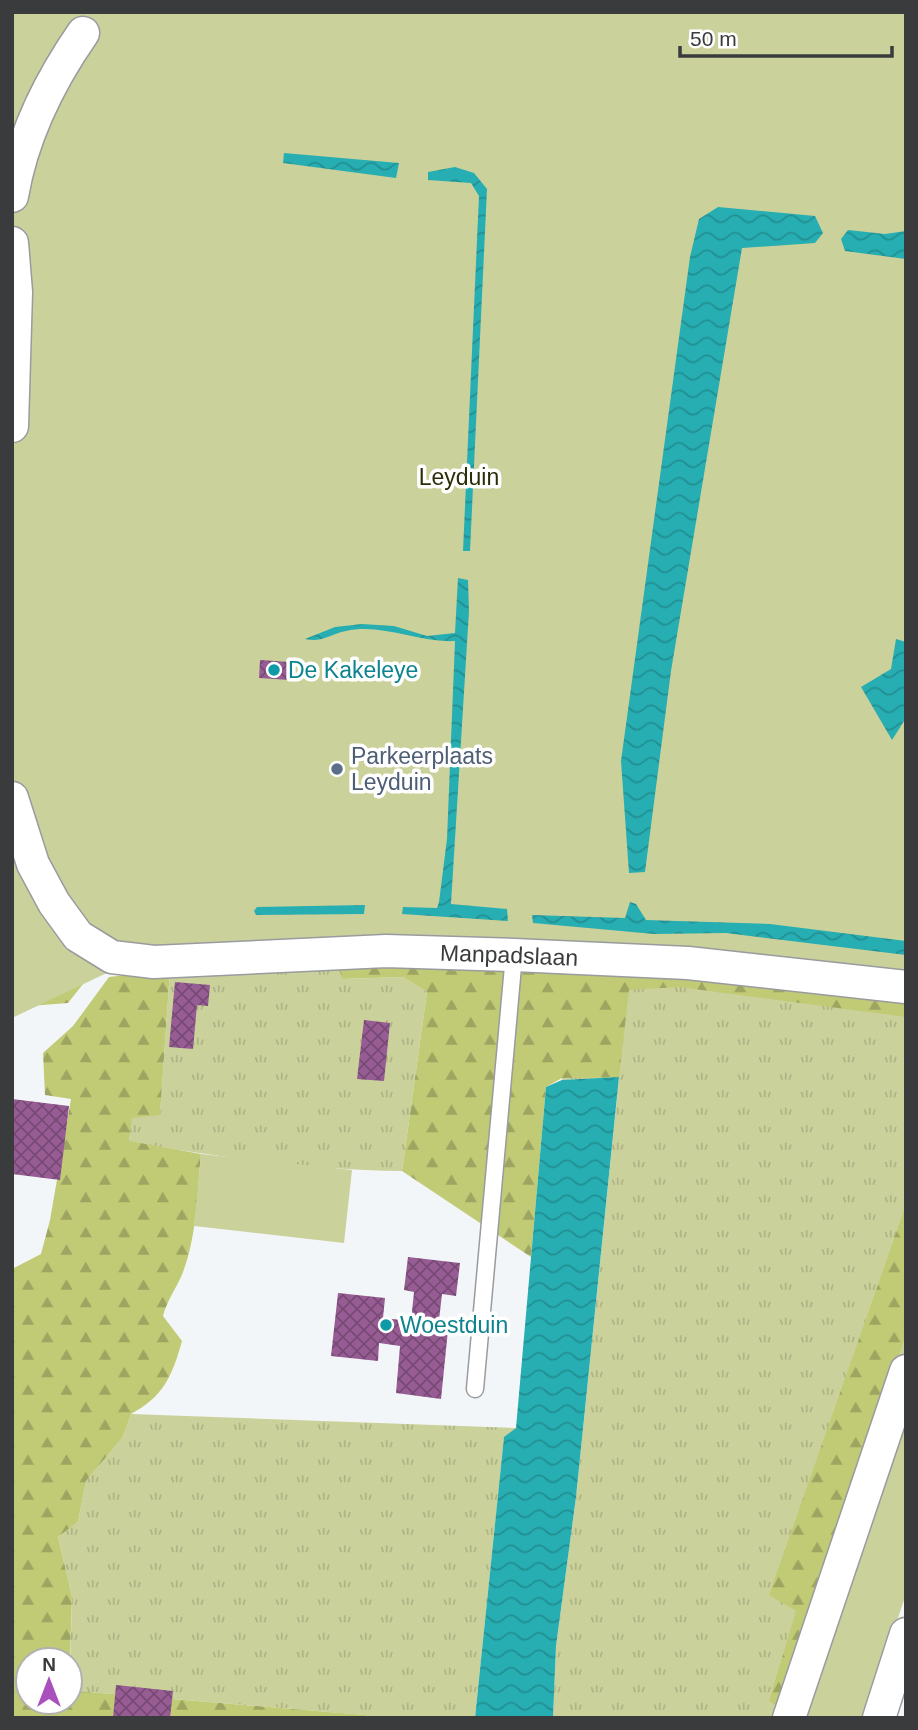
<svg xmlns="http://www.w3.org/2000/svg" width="918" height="1730" font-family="Helvetica,sans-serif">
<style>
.grass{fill:url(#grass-tufts)}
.forest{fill:url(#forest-firs)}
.park{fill:#cbd19a}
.water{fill:url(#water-waves)}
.building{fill:url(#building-cross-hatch)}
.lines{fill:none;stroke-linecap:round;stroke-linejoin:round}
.lane-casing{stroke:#999b9e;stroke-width:19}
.street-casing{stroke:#999b9e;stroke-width:35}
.lane{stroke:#fff;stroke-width:16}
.street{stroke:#fff;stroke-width:32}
.culture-dot{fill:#0f9aa8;stroke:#fff;stroke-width:2.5}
.service-dot{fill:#5c6f8a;stroke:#fff;stroke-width:2.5}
.labels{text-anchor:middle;stroke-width:7;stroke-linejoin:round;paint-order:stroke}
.park-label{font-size:23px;fill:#2b2e08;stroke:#fff}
.culture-label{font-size:23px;fill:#0d838f;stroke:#fff;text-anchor:start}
.service-label{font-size:23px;fill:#4e5e75;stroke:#fff;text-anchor:start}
.street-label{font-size:23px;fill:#393b3c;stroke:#fff}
</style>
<defs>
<pattern id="grass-tufts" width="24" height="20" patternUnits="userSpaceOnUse" patternTransform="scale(1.75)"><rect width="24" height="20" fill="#cbd19a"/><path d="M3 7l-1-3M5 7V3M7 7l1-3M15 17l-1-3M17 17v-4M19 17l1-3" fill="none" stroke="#afb486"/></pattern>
<pattern id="forest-firs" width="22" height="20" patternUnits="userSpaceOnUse" patternTransform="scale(1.75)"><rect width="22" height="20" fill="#c1ca75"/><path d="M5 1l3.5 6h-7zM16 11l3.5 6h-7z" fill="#9ea561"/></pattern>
<pattern id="water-waves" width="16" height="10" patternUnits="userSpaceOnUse" patternTransform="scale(1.75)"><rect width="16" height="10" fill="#26aeb2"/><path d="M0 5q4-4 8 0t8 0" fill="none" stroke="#228f92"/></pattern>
<pattern id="building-cross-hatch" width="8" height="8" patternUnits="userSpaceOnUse" patternTransform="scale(1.75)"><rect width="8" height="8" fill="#985c94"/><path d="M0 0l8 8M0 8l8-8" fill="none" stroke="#764a74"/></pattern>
</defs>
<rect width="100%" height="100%" fill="#f3f6f8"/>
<!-- grass -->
<path class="grass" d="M335,961L344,979L403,977L427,992L402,1171C311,1170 219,1157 129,1142L131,1117L160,1114L170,970Z
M557,969L906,1005V1375L787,1718H553L556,1646L576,1497L619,1078L562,1080Z
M131,1414L516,1428L504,1438L475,1718H366L364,1715L77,1691L70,1674L72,1596L58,1537L78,1522L86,1481L123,1437Z"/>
<!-- forest -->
<path class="forest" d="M335,961L694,974L906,1000V1017L679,987L629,990L619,1077L562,1078L546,1087L531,1257L402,1171L427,992L403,977L343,979Z
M170,970L160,1115L132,1118L129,1141L201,1154C197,1194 197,1239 181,1277C175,1290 167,1301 163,1316L182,1341C172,1376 164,1396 131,1414L123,1437L86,1481L78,1522L58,1537L72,1596L70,1660H28V1702H70V1674L77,1691L365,1715L366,1718H12V1269L41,1254L50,1220L71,1099L45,1095L43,1053L73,1026L109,977Z
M12,982L83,984L68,1003L17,1007Z
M906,1205V1334L782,1709L769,1701L796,1611L769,1595Z"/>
<!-- park -->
<path class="park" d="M12,12H906V977L151,952L12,1018Z
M201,1154L352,1170L344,1243L194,1226Z
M906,1338V1594L865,1718H778Z"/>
<!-- water -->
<path class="water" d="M284,153L399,163L396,178L283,163Z
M455,167L474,173L487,189L470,551H463L479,196L471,183L428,180V172Z
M718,207L815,216L823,233L815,243L742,248L671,671L645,872L629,873L621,761L690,257L699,219Z
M848,230L885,234L906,231V259L845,251L841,239Z
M458,578L468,580L469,611L451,904L507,909L508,921L402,914L403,907L437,908L439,902L447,839L455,641C419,643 382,623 346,631C330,634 322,643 305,639L335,627L362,624L394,626L427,636L455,633Z
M896,639L906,642V718L892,740L861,687L891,669Z
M630,902L636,904L646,920L770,924L906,941V955L726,933L654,934L533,923L532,915L625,918Z
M365,905L364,914L256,915L254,911L257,907Z
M619,1077L576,1497L556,1646L553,1718H475L504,1437L516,1428L546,1087L562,1080Z"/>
<!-- building -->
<path class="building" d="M260,660L290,662L289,680L259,678Z
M175,982L210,985L208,1006L197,1005L193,1049L169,1047Z
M364,1020L390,1023L384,1081L357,1079Z
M12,1099L69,1106L60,1180L12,1174Z
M408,1257L460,1263L456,1296L442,1294L438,1329L448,1330L441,1399L396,1393L400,1346L379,1343L378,1361L331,1356L338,1293L385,1298L383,1318L411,1321L414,1292L404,1290Z
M116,1685L173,1691L170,1718H113Z"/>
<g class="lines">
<defs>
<path id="lane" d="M475,1389L514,955"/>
<g id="street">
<path d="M12,196C22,137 49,82 83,33"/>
<path d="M12,243L16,292L12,426"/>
<path id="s1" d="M12,798L33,864L54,903L78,936L112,957L154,962L386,951L514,955L688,963L906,987"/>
<path d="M789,1718L906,1371"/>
<path d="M879,1718L906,1634"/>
</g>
</defs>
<!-- lane casing -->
<use href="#lane" class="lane-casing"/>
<!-- street casing -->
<use href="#street" class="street-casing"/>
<!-- lane -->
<use href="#lane" class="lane"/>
<!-- street -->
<use href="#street" class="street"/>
</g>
<!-- markers -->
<g class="culture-dot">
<circle cx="274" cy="670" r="7"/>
<circle cx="386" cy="1325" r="7"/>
</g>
<circle class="service-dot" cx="337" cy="769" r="7"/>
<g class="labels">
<!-- park labels -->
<g class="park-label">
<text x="459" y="485">Leyduin</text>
</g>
<!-- culture labels -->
<g class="culture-label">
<text x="288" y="678">De Kakeleye</text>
<text x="400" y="1333">Woestduin</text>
</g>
<!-- service labels -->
<g class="service-label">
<text x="351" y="764">Parkeerplaats<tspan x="351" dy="26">Leyduin</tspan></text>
</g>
<!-- street labels -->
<g class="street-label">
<text dy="8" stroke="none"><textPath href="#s1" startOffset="592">Manpadslaan</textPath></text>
</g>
</g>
<!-- border -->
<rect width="918" height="1730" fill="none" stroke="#393b3c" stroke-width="28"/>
<!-- north arrow -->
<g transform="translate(49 1681)"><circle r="33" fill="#ffffff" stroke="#b0b1b1" stroke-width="2"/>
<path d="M0-5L12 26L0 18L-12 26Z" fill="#a950bc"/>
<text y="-10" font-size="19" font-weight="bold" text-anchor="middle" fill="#393b3c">N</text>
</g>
<!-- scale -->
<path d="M680 46v10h212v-10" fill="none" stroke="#393b3c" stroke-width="3.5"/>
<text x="690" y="46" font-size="21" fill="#393b3c" stroke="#ffffff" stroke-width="5" paint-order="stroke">50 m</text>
</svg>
